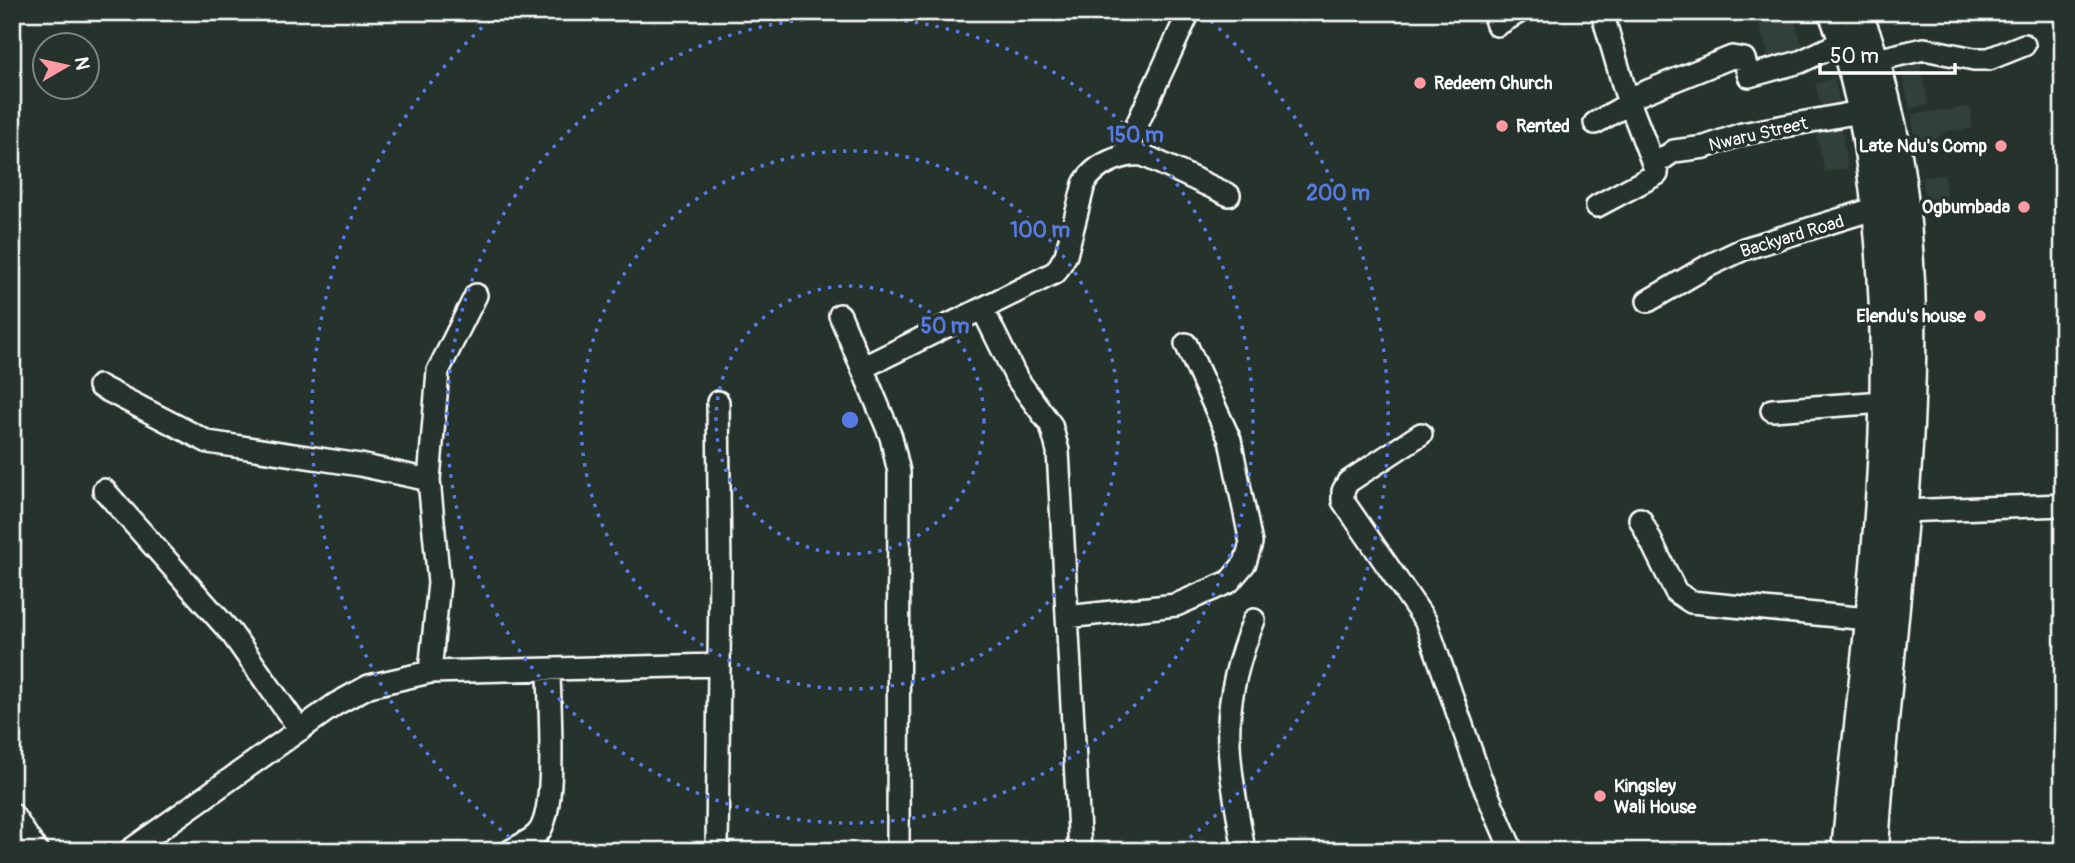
<svg xmlns="http://www.w3.org/2000/svg" width="2075" height="863" font-family="Pangolin,sans-serif">
<style>
.built{fill:#333f3a}
.lines{fill:none;stroke-linecap:round;stroke-linejoin:round}
.minor-casing{stroke:#fff;stroke-width:26}
.major-casing{stroke:#fff;stroke-width:33}
.minor{stroke:#26332d;stroke-width:21}
.major{stroke:#26332d;stroke-width:28}
.ring{fill:none;stroke:#567ae2;stroke-width:3.5;stroke-dasharray:3.5 7}
.poi-dot{fill:#ff9aa2;stroke:#26332d;stroke-width:2.5}
.labels{text-anchor:middle;stroke-width:7;stroke-linejoin:round;paint-order:stroke}
.poi-label{font-size:18px;font-weight:bold;fill:#fff;stroke:#26332d;text-anchor:start}
.street-label{font-size:18px;fill:#fff;stroke:#26332d}
.centre{fill:#567ae2;stroke:#26332d;stroke-width:3.5}
.ring-label{font-size:21px;text-anchor:middle;font-weight:bold;fill:#567ae2;stroke:#26332d;stroke-width:7;stroke-linejoin:round;paint-order:stroke}
</style>
<rect width="100%" height="100%" fill="#26332d"/>
<filter id="ink" filterUnits="userSpaceOnUse"><feTurbulence type="fractalNoise" baseFrequency=".0143" numOctaves="2"/><feDisplacementMap in="SourceGraphic" scale="14" xChannelSelector="R" yChannelSelector="G"/><feConvolveMatrix kernelMatrix="1 2 1 2 8 2 1 2 1" color-interpolation-filters="sRGB"/></filter>
<g filter="url(#ink)">
<!-- built -->
<path class="built" d="M1746,12H1792L1805,54L1771,65L1758,22L1750,24Z
M1918,53L1928,104L1910,109L1899,60Z
M1834,78L1841,108L1822,110L1815,84Z
M1971,107L1972,129L1947,131L1931,143L1916,147L1912,114Z
M1840,124L1848,168L1825,172L1815,128Z
M1945,175L1946,198L1925,199L1922,177Z"/>
<g class="lines">
<defs>
<path id="minor" d="M1495,19L1497,25L1519,12
M1876,60L1924,49L1974,59H1989L2024,45
M1628,99L1732,57L1744,59L1749,76L1800,62L1844,41
M1595,123L1630,103
M1122,157L1189,12
M1654,165L1674,151L1705,147L1742,134L1865,111
M1597,206L1657,174L1625,91L1602,12
M1648,301L1708,266L1744,249L1877,208
M983,310L1017,379L1051,425L1058,451L1080,851
M840,315L891,437L899,472L898,851
M862,368L1056,272L1066,255L1084,184C1094,165 1122,153 1143,155L1229,195
M99,386L208,442L360,465L429,480
M1772,410L1884,402
M1421,434L1348,482L1343,491V501L1426,622L1480,777L1512,851
M104,490L232,634L300,730
M1902,511L2063,505
M1640,519L1676,592L1691,602L1868,619
M1067,617L1176,605L1229,582L1245,563L1251,543L1230,440L1186,344
M430,672L439,583L429,480L438,371L476,295
M12,814L37,851
M129,851L336,704L369,686L430,672L719,665
M510,851C519,846 532,840 538,833C558,810 549,703 549,670
M717,851L720,572L718,402
M1244,851C1228,755 1216,714 1254,620"/>
<path id="major" d="M1833,12C1858,74 1865,121 1874,186C1903,404 1867,633 1846,851
M1857,12C1960,260 1887,589 1874,851"/>
</defs>
<!-- minor casing -->
<use href="#minor" class="minor-casing"/>
<!-- major casing -->
<use href="#major" class="major-casing"/>
<!-- minor -->
<use href="#minor" class="minor"/>
<!-- major -->
<use href="#major" class="major"/>
</g>
</g>
<!-- distance rings -->
<g class="ring">
<circle cx="850" cy="420" r="134"/>
<circle cx="850" cy="420" r="269"/>
<circle cx="850" cy="420" r="403"/>
<path d="M526 850A538 538 0 0 1 497 14M1203 14A538 538 0 0 1 1174 850"/>
</g>
<!-- markers -->
<g class="poi-dot">
<circle cx="1420" cy="83" r="7"/>
<circle cx="1502" cy="126" r="7"/>
<circle cx="2001" cy="146" r="7"/>
<circle cx="2024" cy="207" r="7"/>
<circle cx="1980" cy="316" r="7"/>
<circle cx="1600" cy="796" r="7"/>
</g>
<g class="labels">
<!-- poi labels -->
<g class="poi-label">
<text x="1434" y="89">Redeem Church</text>
<text x="1516" y="132">Rented</text>
<text x="1987" y="152" text-anchor="end">Late Ndu's Comp</text>
<text x="2010" y="213" text-anchor="end">Ogbumbada</text>
<text x="1966" y="322" text-anchor="end">Elendu's house</text>
<text x="1614" y="792">Kingsley<tspan x="1614" dy="21">Wali House</tspan></text>
</g>
<!-- street labels -->
<g class="street-label">
<text transform="translate(1758 134) rotate(-13)" y="6">Nwaru Street</text>
<text transform="translate(1792 236) rotate(-17)" y="6">Backyard Road</text>
</g>
</g>
<circle cx="850" cy="420" r="10" class="centre"/>
<g class="ring-label">
<text x="1135" y="142">150 m</text>
<text x="1338" y="200">200 m</text>
<text x="1040" y="237">100 m</text>
<text x="945" y="333">50 m</text>
</g>
<!-- margin -->
<rect width="2075" height="863" fill="none" stroke="#26332d" stroke-width="42"/>
<rect x="21" y="21" width="2033" height="821" fill="none" stroke="#fff" stroke-width="2.5" filter="url(#ink)"/>
<!-- north arrow -->
<g transform="translate(66 66) rotate(81)"><circle r="33" fill="#26332d" stroke="#7d8581" stroke-width="2"/>
<path d="M0-5L12 26L0 18L-12 26Z" fill="#ff9aa2"/>
<text y="-10" font-size="19" font-weight="bold" text-anchor="middle" fill="#ffffff">N</text>
</g>
<!-- scale -->
<path d="M1820 63v10h135v-10" fill="none" stroke="#ffffff" stroke-width="3.5"/>
<text x="1830" y="63" font-size="21" fill="#ffffff" stroke="#26332d" stroke-width="5" paint-order="stroke">50 m</text>
</svg>
